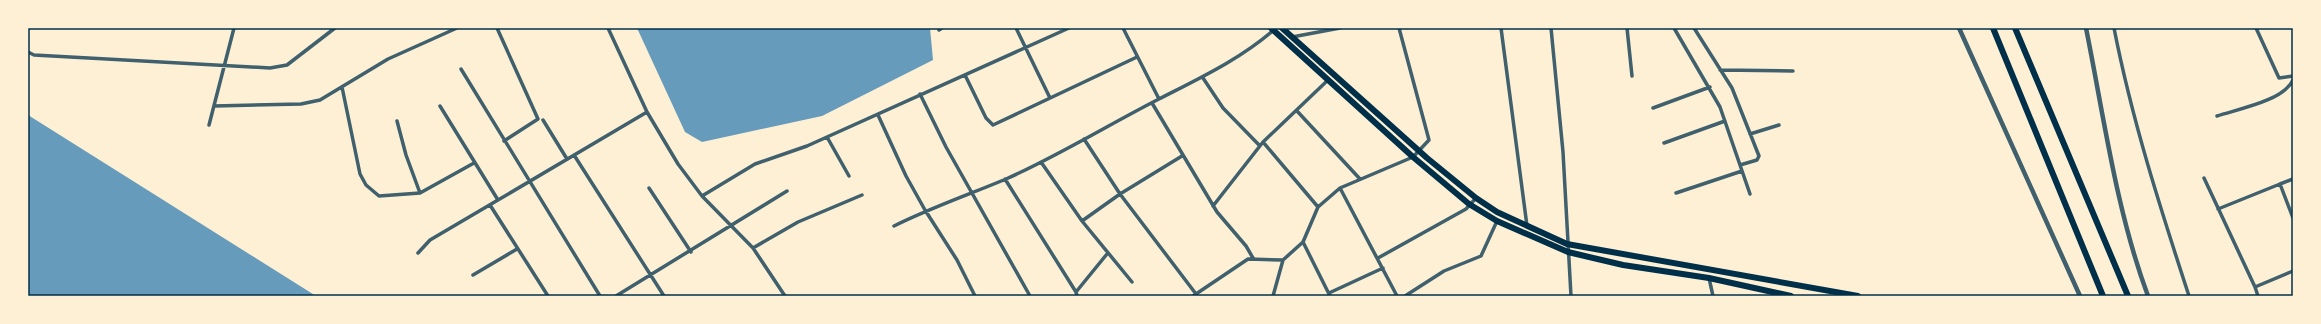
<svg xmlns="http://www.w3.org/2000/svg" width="2321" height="324" font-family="Arial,sans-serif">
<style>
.water{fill:#669bbc}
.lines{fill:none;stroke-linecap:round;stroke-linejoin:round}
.minor{stroke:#3f606c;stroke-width:3.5}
.tertiary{stroke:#3f606c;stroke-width:4.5}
.primary{stroke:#003049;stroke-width:6}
.trunk{stroke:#003049;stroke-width:6}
.neatline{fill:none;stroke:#003049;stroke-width:1.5}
</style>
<rect width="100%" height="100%" fill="#fdf0d5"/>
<!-- water -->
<path class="water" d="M637,28H930L933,60L822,116L702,142L685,132Z
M28,115L316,296H28Z"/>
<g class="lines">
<!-- minor -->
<path class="minor" d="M497,28L538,119L504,141
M608,28L647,112L678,164L702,196L753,248L785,296
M1016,28L1050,98
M1123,28L1159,99
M1501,28L1527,226
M1551,28L1563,152L1571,296
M1627,28L1632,76
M1674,28L1720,107L1750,194
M1694,28L1732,88L1759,156L1757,160L1740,165
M2114,28C2132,120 2160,207 2189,296
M2256,28L2279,78L2293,76
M939,30L942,28
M1292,37L1340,28
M28,52L34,55L270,68L287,65L335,28
M461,69L600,296
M1720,70L1793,71
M965,75L986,118L993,125L1137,57
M1203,78L1223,108L1260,146
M342,87L360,174L366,185L379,196L420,193L474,163
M920,94L946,147L1030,296
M1152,103L1217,212L1246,246L1253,258
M214,106L301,104L320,100L388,59L457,28
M440,106L498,200L647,112
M1653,108L1710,87
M1297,111L1360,179
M878,115L906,176L925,210L957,260L975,296
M2217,116C2238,109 2283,101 2293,80
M543,120L567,159
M397,121L406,155L420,193
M209,125L234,28
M1750,134L1779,125
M827,137L849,176
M1084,139L1120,194L1196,294
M1263,142L1318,207
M1664,143L1725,121
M574,155L664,296
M1041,162L1082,221L1132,282
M2204,178L2255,287
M1005,179L1076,292
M2293,179L2280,184L2293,218
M649,188L691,252
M1340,188L1397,296
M1676,193L1742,171
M702,196L755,164L807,146L1069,28
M490,205L548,296
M1213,206L1263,142L1328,80
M2218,209L2280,184
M1082,221L1120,194L1182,156
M894,226C930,208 968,195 1006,179C1058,156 1108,125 1159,99C1200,78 1241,59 1276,28
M1303,242L1330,296
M753,248L798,222L862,195
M418,253L430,240L498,200
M1378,258L1466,209L1476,198
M473,275L517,249
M1709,278L1713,296
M1329,293L1383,268
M616,296L787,191
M1077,296L1076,292L1107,254
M1193,296L1248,259L1283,260
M1273,296L1283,260L1303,242L1318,207L1340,188L1413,157L1429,140L1399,28
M1405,296L1444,271L1481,256L1497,221
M2258,296L2255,287L2293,271"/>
<!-- tertiary -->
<path class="tertiary" d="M1959,28L2080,296
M2086,28C2104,117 2116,210 2148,296"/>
<!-- primary -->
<path class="primary" d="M1271,28L1413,157L1469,204L1497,221L1568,252L1623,265L1709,278L1791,296
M1282,28L1427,158L1476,198L1497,212L1567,244L1858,296"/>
<!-- trunk -->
<path class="trunk" d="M1993,28L2103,296
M2015,28L2128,296"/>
</g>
<!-- border -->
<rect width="2321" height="324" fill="none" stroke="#fdf0d5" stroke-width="58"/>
<rect x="29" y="29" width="2263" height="266" class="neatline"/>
</svg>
